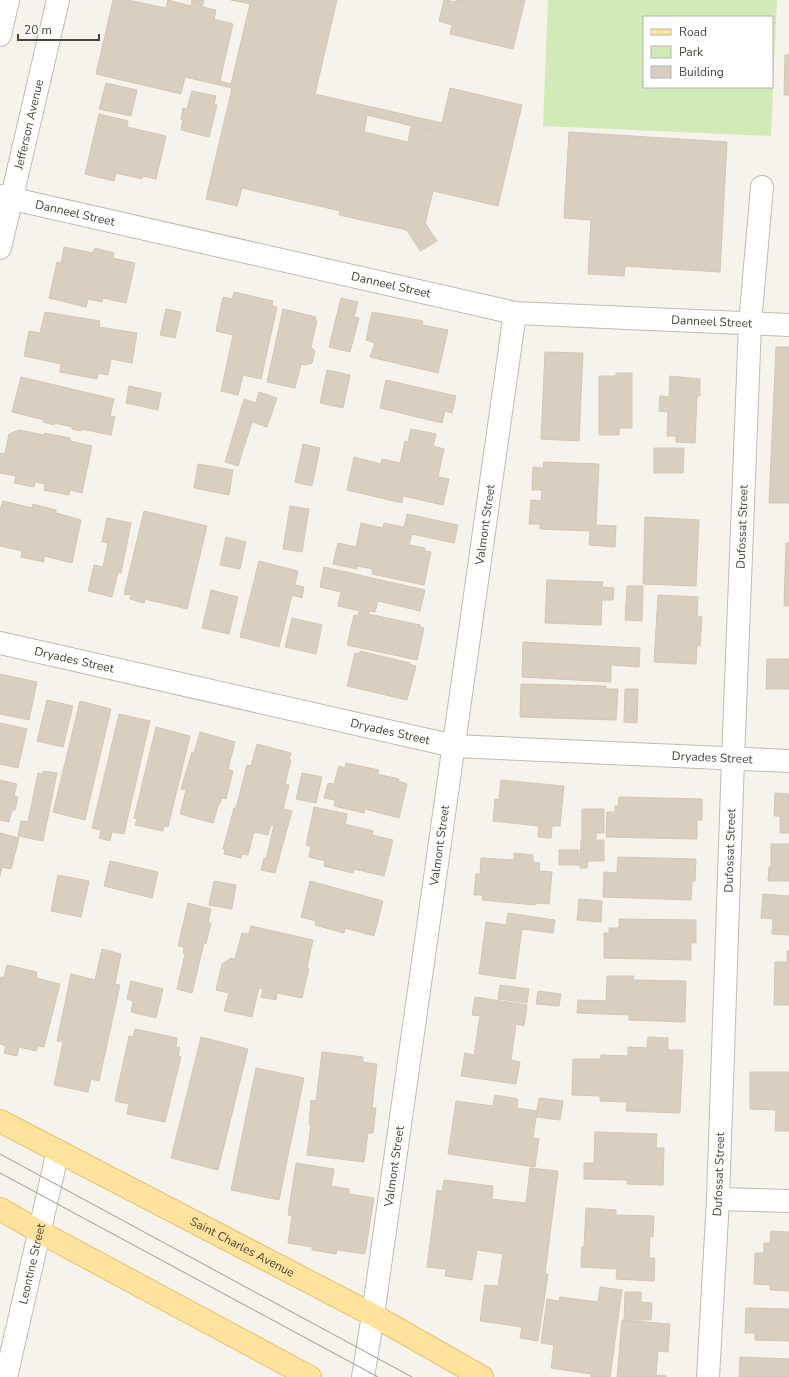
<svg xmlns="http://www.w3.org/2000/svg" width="789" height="1377" font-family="'Nunito Sans',sans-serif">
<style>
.park{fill:#d2eab5;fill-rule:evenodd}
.building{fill:#d8cfc1;stroke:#d3c7b4;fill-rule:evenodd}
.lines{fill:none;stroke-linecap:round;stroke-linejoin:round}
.minor-casing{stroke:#c2bbae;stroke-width:24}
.major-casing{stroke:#e6c16a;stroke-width:24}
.minor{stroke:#fff;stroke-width:22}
.major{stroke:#ffe39c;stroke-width:22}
.tram{stroke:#9a9a9a;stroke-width:1}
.labels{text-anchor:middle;stroke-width:3;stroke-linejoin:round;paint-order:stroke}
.street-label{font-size:12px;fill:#4b4439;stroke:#fff}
</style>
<rect width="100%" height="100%" fill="#f6f3ec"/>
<!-- park -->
<path class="park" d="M548,0H777L771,136L543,126ZM644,17H772V87H644Z"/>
<!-- building -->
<path class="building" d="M113,0H128L166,8L168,0L191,6L192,0H204L202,7L216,10L214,19L233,24L220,81L231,84L250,4L231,0H337L315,94L442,123L450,88L522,105L498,206L433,191L425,223L437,241L420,251L407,230L339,215L340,211L242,188L237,206L206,199L232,88L185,77L181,94L96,74ZM367,115L437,132V133L411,127L408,142L364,132Z
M444,0L456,2V0H525L513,49L450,34L452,25L439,21Z
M785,55H789V95H784Z
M106,83L137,90L131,116L99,109Z
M192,91L216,96L214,104L217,105L209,137L181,130L183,120L181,119L183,108L187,109Z
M99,114L128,121L127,127L166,136L156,179L143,176L142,179L116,173L114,181L85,174Z
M569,132L727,142L720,272L625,266L624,276L588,274L591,220L564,218Z
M64,247L93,253L95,248L114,253L113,258L135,263L126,303L103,298L102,302L88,299L86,307L49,298L57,262L61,263Z
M234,292L273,301L272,306L277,307L261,379L243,375L238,395L221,391L233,335L216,331L223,297L232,299Z
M341,298L358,302L354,317L359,318L350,352L329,347Z
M166,309L181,312L175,338L160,335Z
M283,309L316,317L315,321H317L311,347L315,351L312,363L306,365L301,364L295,388L267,382Z
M45,312L100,321L99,327L137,333L132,363L111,359L108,375L98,373L97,379L60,372L61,364L24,356L29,331L40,333Z
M372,312L423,321L422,325L448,330L438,373L370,357L375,343L366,340Z
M776,347H789V503H769Z
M545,352L583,353L579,441L541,439Z
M327,370L350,375L343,408L320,403Z
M616,373H632V428H619V435H599V376H616Z
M670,376L700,379V396H697L695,443L676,442V436H667L668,412L659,411L660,396L669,397Z
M21,377L114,399L110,416L115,417L111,435L81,429V431L72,429V427L55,423L54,425L43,422L44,420L12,412Z
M386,380L456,396L452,413L445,411L442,423L380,408Z
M129,386L161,393L158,410L126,403Z
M259,392L277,398L267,427L252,422L238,466L225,462L244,399L256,403Z
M411,429L436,434L433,446L444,449L438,477L449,479L443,505L403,496L402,503L347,490L354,457L381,464L382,459L400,463L405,441L408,442Z
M19,430L44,435V433L70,438V441L92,446L82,493L70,490L69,495L44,490L45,484L35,482L34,487L14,483L16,476L0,473V453L5,454L9,434Z
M303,444L320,448L312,486L295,482Z
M654,448H684L683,473H654Z
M544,462L599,464L596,525L616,526L615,547L589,545L590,531L540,529V524H529L531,500L541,501L542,490H532L533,467L543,468Z
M198,464L233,470L229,495L194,488Z
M3,501L32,508L33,504L56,510V513L81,520L72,563L44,556V562L21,557L22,551L0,546V510Z
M290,506L309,509L302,552L283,549Z
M144,511L207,526L187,609L145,599L144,603L130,599L131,595L124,594Z
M407,514L458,525L454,543L412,534L409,545L425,548L424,551L431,552L424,585L372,574L373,569L357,566V569L333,564L338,543L356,547L361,523L383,528L384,523L404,527Z
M645,517L699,520L696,586L643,584Z
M107,518L131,523L121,573L118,572L112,597L88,591L94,565L103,567L108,543L102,542Z
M226,537L246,542L240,569L220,565Z
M786,543H789V606H784Z
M259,561L298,571L295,585L304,587L302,598L292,595L279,647L240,637Z
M324,567L425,590L420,611L378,601L375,612L370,611L369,613L338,606L341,592L320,587Z
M547,580L603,582L602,587L614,588L613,600H602L601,625L545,623Z
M627,586H643L642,621L625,620Z
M211,590L238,597L229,634L202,628Z
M658,595L698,597L697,616L702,617L700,646L697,645L696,664L654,662Z
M359,612L420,625V627L424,628L417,660L347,645L354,615L358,616Z
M292,618L322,625L316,654L285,647Z
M523,642L640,648L639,667L611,665V682L522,677Z
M360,651L410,663L409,664L416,666L407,700L347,686L355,653L359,654Z
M767,659H789V689H766Z
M0,674L37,682L29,720L0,714Z
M521,684L606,686V689H618L616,720L520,717Z
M625,689H638L637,723L624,722Z
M47,700L73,706L63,747L37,741Z
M80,701L111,709L85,820L53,812Z
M119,714L150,721L124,834L112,832L110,841L99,838L101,830L92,828Z
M0,723L27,729L18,768L0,764Z
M156,727L190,736L168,827L164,826L163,831L135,825L137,819L134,818Z
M200,732L235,742L228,769L233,771L226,799L222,798L220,804L219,803L213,823L180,814L186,790L181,789L192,752L194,753Z
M257,744L291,753L289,759L291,760L285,784L289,785L283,809L292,811L275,873L261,870L264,858L266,859L274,825H271L268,835L254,832L248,855L242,854L241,858L224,854L225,849H223L234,808H236L247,765L251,766Z
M346,763L379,770L377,774L399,779L398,781L407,784L399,818L365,809L364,813L334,806L335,800L324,798L328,783L334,784L339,766L345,768Z
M43,771L57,773L43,841L18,836L21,821L28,822L38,773L43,774Z
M302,773L322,777L316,803L296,799Z
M0,780L17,784L14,796L18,797L15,810H12L9,822L0,820Z
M501,780L564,786L560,826H552L551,838L538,837L539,826L493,821L495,799L499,800Z
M775,793L789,794V833H780V816H774Z
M619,797L702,799V820H697V839L606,837L607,812H615V806H618Z
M314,807L347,814L345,824L373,831L372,835L393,840L384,876L354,869L353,873L324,866L325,861L309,857L311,847L306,845Z
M582,809H604V833H596V839H582Z
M0,833L19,838L11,869L2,867L0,876Z
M581,840H604V861H588L587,868H580Z
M771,844H789V881H768L769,867H771Z
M559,850H579V865H559Z
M514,853L533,855V862L540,863L539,871L552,872L549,904L536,903L535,905L482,900L483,895H474L476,874H480L481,858L514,860Z
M618,857L696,859L695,881H692L691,900L603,897L604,872L617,873Z
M110,861L158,872L152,898L104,886Z
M58,875L89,881L81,917L51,911Z
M214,881L236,885L232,909L209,905Z
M310,881L383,901L374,936L345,928L344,933L315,925L316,921L301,917Z
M763,894L789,896V935L772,934L773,919L761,918Z
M579,899L602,901L601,922L577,920Z
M188,903L211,909L208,923H211L206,944L204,943L192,993L177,989L185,954L183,953L184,947L178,946Z
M508,913L555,920L553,933L522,929L515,979L479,974L486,922L506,925Z
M619,919L696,920V943H691V960L604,958V933H609V928H619Z
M251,926L313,940L307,968H309L302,998L277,993L276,1000L261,997L263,989L259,988L252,1017L224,1011L229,993L216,990L222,964L231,958L235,959L242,933L249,934Z
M102,949L121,954L115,984L120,985L99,1081L91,1079L88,1092L54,1085L63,1042L57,1041L71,974L95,980Z
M787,951H789V1005H774L775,962H787Z
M7,965L37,972L36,978L60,984L44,1047L38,1046L36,1051L19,1047L17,1056L4,1053L6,1046L0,1044V979L1,977H4Z
M607,976H634L633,980L686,981L685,1022L629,1020V1015L577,1013L578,1000L606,1001Z
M131,981L163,989L156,1018L131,1012L133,1001L127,999Z
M500,985L529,989L527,1003L498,999Z
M538,991L561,994L559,1006L536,1004Z
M475,997L527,1005L524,1026L516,1024L511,1060L520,1062L516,1084L461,1076L465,1053L474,1055L480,1016L472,1015Z
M135,1029L177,1038L176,1047L180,1048L178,1056L181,1057L165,1122L127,1114L129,1104L115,1101L129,1036L133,1037Z
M201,1037L248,1049L218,1170L171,1158Z
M648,1037L668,1038V1050H683L680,1113L626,1111L627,1102L600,1101V1096L572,1095L573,1059H601V1055L628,1056V1047L647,1048Z
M322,1052L363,1057V1062L377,1064L372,1108H376L373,1133H368L364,1162L307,1155L311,1125L309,1124L311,1100L316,1101Z
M256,1068L304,1078L279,1200L231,1190Z
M750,1072H789V1131H775L776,1110L750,1109Z
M495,1095L518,1099L517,1108L537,1111L533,1138L539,1139L535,1167L448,1154L456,1101L493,1106Z
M539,1098L563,1101L560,1120L536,1117Z
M595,1132L657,1134L656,1148H664L663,1185L627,1184V1180L584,1179V1163H594Z
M296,1163L334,1169L331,1186L349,1189V1194L374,1198L365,1254L337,1250L336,1254L312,1250V1247L288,1243L292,1216L288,1215Z
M530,1168L558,1171L545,1274H548L538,1341L520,1338L522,1327L480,1321L485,1285L498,1286L503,1254L477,1250L472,1280L445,1276L446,1269L427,1267L437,1190L442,1191L444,1180L493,1186L492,1199L526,1203Z
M586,1208L616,1210V1215L654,1216L653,1237L650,1236L649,1258H655L654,1281L616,1279L617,1269L581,1267L582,1247H584Z
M771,1231L789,1232V1291L770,1290V1285L754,1284L755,1253H764V1243H770Z
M600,1287L622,1290L610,1377H591V1374L551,1368L554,1345L541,1343L547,1299L559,1301L560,1297L598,1302Z
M625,1292H641V1302L652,1303L651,1320H624Z
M746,1308L789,1309V1341L755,1340V1333H745Z
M622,1320L670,1324L668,1352L658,1351L656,1375L666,1376V1377H617Z
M740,1357L789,1359V1377H739Z"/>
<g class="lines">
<defs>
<g id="minor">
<path d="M0,35L8,0"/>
<path id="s1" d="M0,196L515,313L789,325"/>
<path id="s2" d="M0,248L58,0"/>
<path id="s3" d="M0,643L454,746L789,761"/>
<path d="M718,1199L789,1201"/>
<path id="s4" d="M6,1377L58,1151"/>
<path id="s5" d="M363,1377L373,1315L515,313"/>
<path id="s6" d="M708,1377L718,1199L733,759L750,324L762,187"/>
</g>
<g id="major">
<path id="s7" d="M0,1121L373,1315L482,1377"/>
<path d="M0,1209L40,1232L310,1377"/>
</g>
</defs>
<!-- minor casing -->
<use href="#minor" class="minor-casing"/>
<!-- major casing -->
<use href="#major" class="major-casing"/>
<!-- minor -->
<use href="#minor" class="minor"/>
<!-- major -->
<use href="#major" class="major"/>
<!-- tram -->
<path class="tram" d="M0,1154L412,1377
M0,1173L378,1377"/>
</g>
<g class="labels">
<!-- street labels -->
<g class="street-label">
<text dy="4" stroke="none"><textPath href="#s2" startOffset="127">Jefferson Avenue</textPath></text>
<text dy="4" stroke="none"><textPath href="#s1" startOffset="77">Danneel Street</textPath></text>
<text dy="4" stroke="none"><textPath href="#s1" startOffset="401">Danneel Street</textPath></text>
<text dy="4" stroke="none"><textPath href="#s1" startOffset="725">Danneel Street</textPath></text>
<text dy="4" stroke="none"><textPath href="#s5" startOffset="861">Valmont Street</textPath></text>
<text dy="4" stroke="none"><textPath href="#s6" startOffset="851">Dufossat Street</textPath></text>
<text dy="4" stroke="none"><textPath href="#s3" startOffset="76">Dryades Street</textPath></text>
<text dy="4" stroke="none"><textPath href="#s3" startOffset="400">Dryades Street</textPath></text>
<text dy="4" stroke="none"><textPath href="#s3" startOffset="724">Dryades Street</textPath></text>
<text dy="4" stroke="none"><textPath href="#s5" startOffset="537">Valmont Street</textPath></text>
<text dy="4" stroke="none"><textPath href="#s6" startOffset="527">Dufossat Street</textPath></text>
<text dy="4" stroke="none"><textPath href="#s5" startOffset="213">Valmont Street</textPath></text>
<text dy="4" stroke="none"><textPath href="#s6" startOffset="203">Dufossat Street</textPath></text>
<text dy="4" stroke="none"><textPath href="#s7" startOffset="273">Saint Charles Avenue</textPath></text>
<text dy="4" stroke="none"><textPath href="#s4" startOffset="116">Leontine Street</textPath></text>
</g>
</g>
<!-- legend -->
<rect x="643" y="16" width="130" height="72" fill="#ffffff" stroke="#b7b4b0"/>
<rect x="651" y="29" width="20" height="6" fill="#ffe39c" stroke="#b7b4b0"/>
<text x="679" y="36" font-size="12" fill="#4b4439">Road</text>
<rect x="651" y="46" width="20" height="12" fill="#d2eab5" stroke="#b7b4b0"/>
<text x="679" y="56" font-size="12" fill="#4b4439">Park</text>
<rect x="651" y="66" width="20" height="12" fill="#d8cfc1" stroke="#b7b4b0"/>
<text x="679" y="76" font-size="12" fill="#4b4439">Building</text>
<!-- scale -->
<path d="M18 34v6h81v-6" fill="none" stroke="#4b4439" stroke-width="2"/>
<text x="24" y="34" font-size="12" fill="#4b4439" stroke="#ffffff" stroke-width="3" paint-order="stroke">20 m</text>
</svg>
